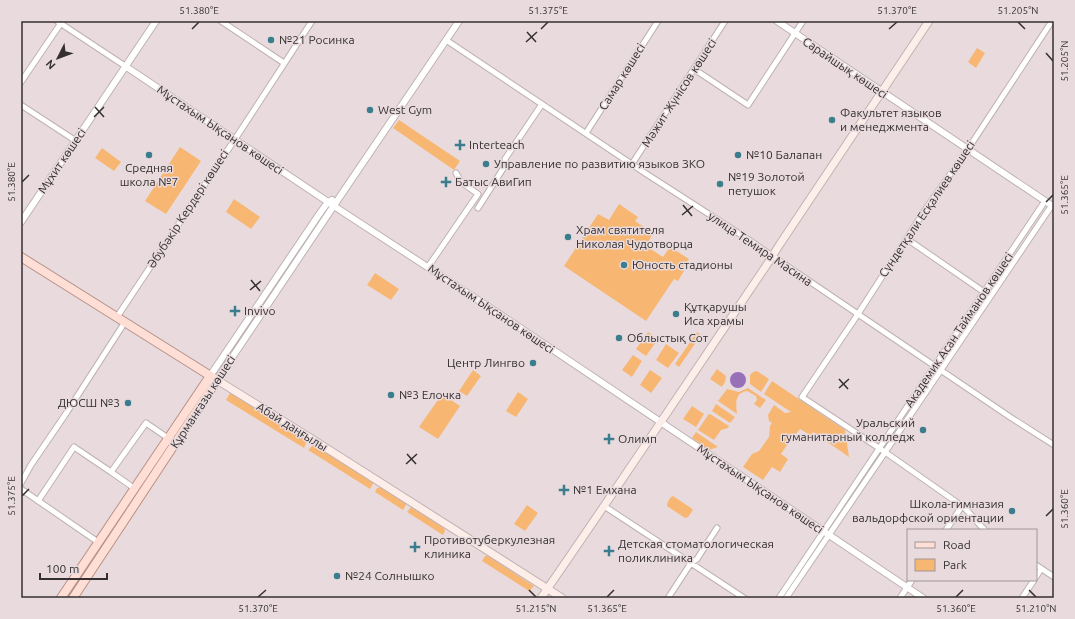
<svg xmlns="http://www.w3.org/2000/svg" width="1075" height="619" font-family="Ubuntu,sans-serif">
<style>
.green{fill:#f7b773}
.water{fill:#9770b8}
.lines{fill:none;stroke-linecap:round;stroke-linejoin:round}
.minor-casing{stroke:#bfb2b3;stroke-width:7}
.tertiary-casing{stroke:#bfb2b3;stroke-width:8}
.secondary-casing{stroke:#bfb2b3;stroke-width:9}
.primary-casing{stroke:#b79289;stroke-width:10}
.minor{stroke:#fff;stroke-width:5}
.tertiary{stroke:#fff;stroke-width:6}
.secondary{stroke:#feeeea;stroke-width:7}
.primary{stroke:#feded5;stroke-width:8}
.ticks{fill:none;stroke:#342f30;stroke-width:1.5}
.poi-dot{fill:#3b7c8f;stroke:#e9dbdd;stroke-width:1.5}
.labels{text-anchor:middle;stroke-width:3;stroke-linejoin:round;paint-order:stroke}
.poi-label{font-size:12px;fill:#342f30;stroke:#e9dbdd;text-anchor:start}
.street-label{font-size:12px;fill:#342f30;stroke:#e9dbdd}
.neatline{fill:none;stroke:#342f30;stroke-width:1.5}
.ticks-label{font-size:10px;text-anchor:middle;fill:#342f30}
</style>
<rect width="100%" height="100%" fill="#e9dbdd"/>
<!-- green -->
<path class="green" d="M977,48L985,53L976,68L968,62Z
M399,120L460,161L454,170L393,128Z
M180,147L201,161L166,214L145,201Z
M102,148L121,162L114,171L95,158Z
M234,199L260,217L251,229L226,212Z
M619,204L638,217L635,221L653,233L646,246L663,257L670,247L689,259L682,269L684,271L678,281L674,279L646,321L564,266L598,214L609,220Z
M375,273L399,289L391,300L367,285Z
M648,332L658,339L646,356L636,349Z
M697,332L701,335L679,367L675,364Z
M666,344L679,353L668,368L656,360Z
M633,355L642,361L632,377L622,370Z
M717,369L726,376L725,382L722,387L710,379Z
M473,370L481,376L467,396L459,391Z
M650,370L662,378L651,393L640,385Z
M757,371L769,379L761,392L750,384V375L753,372Z
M772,381L845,430L849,457L813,432L809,439L806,437L808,434L800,429L796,434L795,433L781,454L788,459L780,472L772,467L763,480L743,467L752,454L759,451L769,437L770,426L772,423L769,421L768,415L774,405L785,413L791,412L764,394Z
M748,388L766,400L760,408L754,404L757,400L756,396L747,391C734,393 736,404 737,414L718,401L727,389L739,392Z
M518,392L528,399L516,417L506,411Z
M230,393L307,441L304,448L226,400Z
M442,394L460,406L438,439L419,427Z
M716,404L735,417L730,423L712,411Z
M692,406L704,414L696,427L683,419Z
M710,414L729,426L728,428L721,430L714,440L698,430L708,415Z
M696,432L718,447L709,450L692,438Z
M313,445L374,482L370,489L308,450Z
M381,487L407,503L403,510L375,492L377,488Z
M673,496L691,508L693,510L688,517L685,518L667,506C667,502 670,497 673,496Z
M527,505L538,513L525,531L514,524Z
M411,507L444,528L445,531L443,535L407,512Z
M485,556H488L534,586L529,591L482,561Z"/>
<!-- water -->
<path class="water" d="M730 380a8 8 0 1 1 16 0a8 8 0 1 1-16 0Z"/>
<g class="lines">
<defs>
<path id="minor" d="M57,21L125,66
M221,21L284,63
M446,40L645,173L746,238L784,264L1010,417L1054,445
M694,69L748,105L803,21
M21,82L61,23
M21,105L76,141
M586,133L658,21
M632,164L725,21
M478,208L506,164L505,159L542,104
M907,239L984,292
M428,267L478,194L461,182L456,173
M117,317L243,127L312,21
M111,472L134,488
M21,483L31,465L67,412L125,322
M21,489L98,542
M38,501L74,447L111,472L146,423L168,438
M604,506L744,598
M946,530L962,506
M985,530C976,522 971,513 962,506L885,452L802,397L858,314L925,210L968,149L1052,21
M1036,565L1054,577
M1036,577L1041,569
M668,598L691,563L697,559L717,528
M779,598L1045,201
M786,598L926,392L1052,205
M900,598L912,580
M1022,598L1034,580"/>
<path id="tertiary" d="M777,21L1054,207
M125,66L343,212L498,313L923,598
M21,222L156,21
M210,376L320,213L328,202L332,200
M217,380L339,198L459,21"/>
<path id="secondary" d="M217,380L312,439L562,598
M541,598C618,487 692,375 768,263L780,244L929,21"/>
<path id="primary" d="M21,257L217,380L73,598
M61,598L210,376"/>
</defs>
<!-- minor casing -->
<use href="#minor" class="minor-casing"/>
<!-- tertiary casing -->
<use href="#tertiary" class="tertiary-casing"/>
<!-- secondary casing -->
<use href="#secondary" class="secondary-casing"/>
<!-- primary casing -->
<use href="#primary" class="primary-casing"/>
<!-- minor -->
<use href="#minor" class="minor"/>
<!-- tertiary -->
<use href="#tertiary" class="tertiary"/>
<!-- secondary -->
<use href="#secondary" class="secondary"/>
<!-- primary -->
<use href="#primary" class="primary"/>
</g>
<!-- ticks -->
<path class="ticks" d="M1018,22L1025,29M192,29L199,22M541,29L548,22M889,29L897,22M527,32L536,42M526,42L537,32M1046,53L1053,61M95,107L104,117M94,117L104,107M22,182L29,175M1046,202L1053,195M683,205L692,216M682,215L693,206M251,280L260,291M250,290L261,281M839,379L848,389M839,388L849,379M407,454L416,464M406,464L417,454M22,496L29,489M1046,516L1053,509M529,590L536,597M1029,590L1036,597M258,597L266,590M607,597L614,590M956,597L963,590"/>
<!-- markers -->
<g class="poi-dot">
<circle cx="271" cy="40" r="4"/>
<circle cx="370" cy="110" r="4"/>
<circle cx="832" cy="120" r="4"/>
<path d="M458 139h4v4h4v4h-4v4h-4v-4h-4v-4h4z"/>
<circle cx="149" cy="155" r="4"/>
<circle cx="738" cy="155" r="4"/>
<circle cx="486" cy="164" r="4"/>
<path d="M444 176h4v4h4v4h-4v4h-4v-4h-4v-4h4z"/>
<circle cx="720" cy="184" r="4"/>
<circle cx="568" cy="237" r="4"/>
<circle cx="624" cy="265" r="4"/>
<path d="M233 305h4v4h4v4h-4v4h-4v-4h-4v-4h4z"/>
<circle cx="676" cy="314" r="4"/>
<circle cx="619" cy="338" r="4"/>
<circle cx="533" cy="363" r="4"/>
<circle cx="391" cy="395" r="4"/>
<circle cx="128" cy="403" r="4"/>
<circle cx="923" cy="430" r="4"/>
<path d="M607 433h4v4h4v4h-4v4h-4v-4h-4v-4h4z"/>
<path d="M562 484h4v4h4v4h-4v4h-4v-4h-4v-4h4z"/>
<circle cx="1012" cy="511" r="4"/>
<path d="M413 541h4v4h4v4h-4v4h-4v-4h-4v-4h4z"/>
<path d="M607 545h4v4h4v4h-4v4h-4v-4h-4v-4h4z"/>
<circle cx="337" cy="576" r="4"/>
</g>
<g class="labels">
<!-- poi labels -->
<g class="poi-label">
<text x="279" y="44">№21 Росинка</text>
<text x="378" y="114">West Gym</text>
<text x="840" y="117">Факультет языков<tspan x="840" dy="14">и менеджмента</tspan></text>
<text x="469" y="149">Interteach</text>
<text x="746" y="159">№10 Балапан</text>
<text x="494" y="168">Управление по развитию языков ЗКО</text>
<text x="149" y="172" text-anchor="middle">Средняя<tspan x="149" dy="14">школа №7</tspan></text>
<text x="728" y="181">№19 Золотой<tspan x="728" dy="14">петушок</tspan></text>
<text x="455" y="186">Батыс АвиГип</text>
<text x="576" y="234">Храм святителя<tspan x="576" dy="14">Николая Чудотворца</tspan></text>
<text x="632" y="269">Юность стадионы</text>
<text x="684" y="311">Құтқарушы<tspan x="684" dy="14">Иса храмы</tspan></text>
<text x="244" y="315">Invivo</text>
<text x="627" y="342">Облыстық Сот</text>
<text x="525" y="367" text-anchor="end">Центр Лингво</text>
<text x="399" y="399">№3 Елочка</text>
<text x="120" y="407" text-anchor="end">ДЮСШ №3</text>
<text x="915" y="427" text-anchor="end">Уральский<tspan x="915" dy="14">гуманитарный колледж</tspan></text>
<text x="618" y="443">Олимп</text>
<text x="573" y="494">№1 Емхана</text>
<text x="1004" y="508" text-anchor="end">Школа-гимназия<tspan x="1004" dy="14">вальдорфской ориентации</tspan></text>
<text x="424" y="544">Противотуберкулезная<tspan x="424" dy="14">клиника</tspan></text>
<text x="618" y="548">Детская стоматологическая<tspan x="618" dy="14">поликлиника</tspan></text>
<text x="345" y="580">№24 Солнышко</text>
</g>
<!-- street labels -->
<g class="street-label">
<text transform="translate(845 68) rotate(34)" y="4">Сарайшық көшесі</text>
<text transform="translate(622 77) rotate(-58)" y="4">Самар көшесі</text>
<text transform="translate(679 93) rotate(-57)" y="4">Мәжит Жүнісов көшесі</text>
<text transform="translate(220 130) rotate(34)" y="4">Мұстахым Ықсанов көшесі</text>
<text transform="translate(62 161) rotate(-56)" y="4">Мұхит көшесі</text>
<text transform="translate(188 209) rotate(-57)" y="4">Әбубәкір Кердері көшесі</text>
<text transform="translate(927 209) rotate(-56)" y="4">Сүндетқали Есқалиев көшесі</text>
<text transform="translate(760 249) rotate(34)" y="4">улица Темира Масина</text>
<text transform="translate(491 309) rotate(34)" y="4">Мұстахым Ықсанов көшесі</text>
<text transform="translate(959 330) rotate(-56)" y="4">Академик Асан Тайманов көшесі</text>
<text transform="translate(203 402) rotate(-57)" y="4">Құрманғазы көшесі</text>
<text transform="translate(292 427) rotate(32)" y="4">Абай даңғылы</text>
<text transform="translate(760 489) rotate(34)" y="4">Мұстахым Ықсанов көшесі</text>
</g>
</g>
<!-- border -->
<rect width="1075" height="619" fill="none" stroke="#e9dbdd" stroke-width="44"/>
<!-- legend -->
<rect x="907" y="529" width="130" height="52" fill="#e9dbdd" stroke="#a19698"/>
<rect x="915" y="542" width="20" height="6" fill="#feded5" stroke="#a19698"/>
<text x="943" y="549" font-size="12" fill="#342f30">Road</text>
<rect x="915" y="559" width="20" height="12" fill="#f7b773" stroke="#a19698"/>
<text x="943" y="569" font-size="12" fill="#342f30">Park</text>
<!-- north arrow -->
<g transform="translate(58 58) rotate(228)" stroke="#e9dbdd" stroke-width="3" paint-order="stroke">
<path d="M0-3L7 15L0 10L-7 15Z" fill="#342f30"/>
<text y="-6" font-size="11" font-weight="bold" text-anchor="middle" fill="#342f30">N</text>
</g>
<!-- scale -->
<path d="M40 573v6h67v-6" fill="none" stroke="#342f30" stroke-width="2"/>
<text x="46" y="573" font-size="12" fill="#342f30" stroke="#e9dbdd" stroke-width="3" paint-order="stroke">100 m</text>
<rect x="22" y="22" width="1031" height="575" class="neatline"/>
<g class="ticks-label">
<text x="199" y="14">51.380°E</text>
<text x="548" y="14">51.375°E</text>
<text x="897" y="14">51.370°E</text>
<text x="1018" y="14">51.205°N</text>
<text transform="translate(1064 61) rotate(-90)" y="4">51.205°N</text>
<text transform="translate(11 182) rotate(-90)" y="4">51.380°E</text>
<text transform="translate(1064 195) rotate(-90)" y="4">51.365°E</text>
<text transform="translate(11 496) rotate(-90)" y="4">51.375°E</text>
<text transform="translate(1064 509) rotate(-90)" y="4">51.360°E</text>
<text x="258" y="612">51.370°E</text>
<text x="536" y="612">51.215°N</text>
<text x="607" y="612">51.365°E</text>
<text x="956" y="612">51.360°E</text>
<text x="1036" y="612">51.210°N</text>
</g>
</svg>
